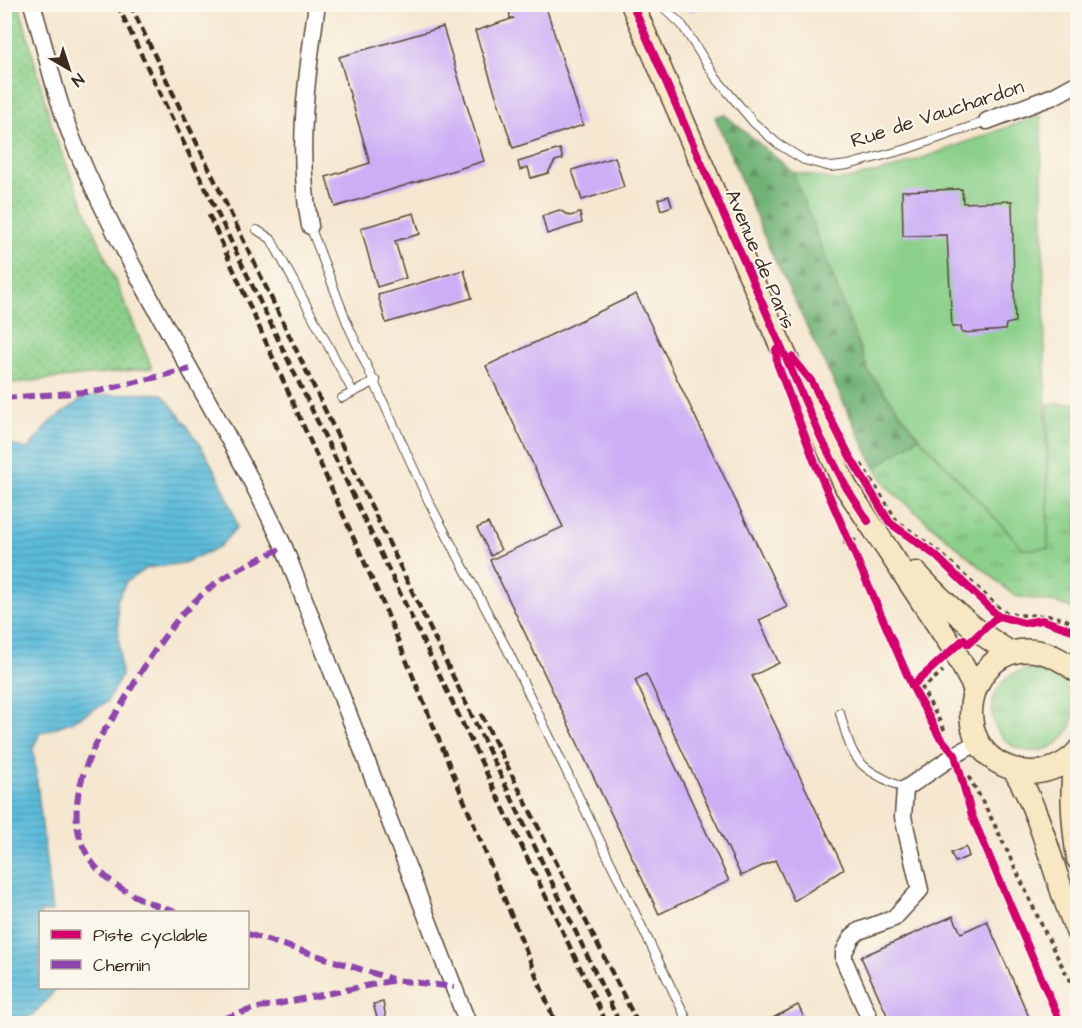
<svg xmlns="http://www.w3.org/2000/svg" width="1082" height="1028" font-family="'Architects Daughter',sans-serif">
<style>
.grass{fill:url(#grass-tufts);stroke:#637d54;stroke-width:1.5}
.forest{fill:url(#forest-firs);stroke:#566e4a;stroke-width:1.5}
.park{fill:#8bd08a;stroke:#637d54;stroke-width:1.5}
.garden{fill:url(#garden-dots);stroke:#637d54;stroke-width:1.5}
.water{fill:url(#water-rules);stroke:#4c737c;stroke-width:1.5}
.building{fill:#ccaef6}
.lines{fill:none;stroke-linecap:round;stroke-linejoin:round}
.service-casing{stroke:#574639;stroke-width:10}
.minor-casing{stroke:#574639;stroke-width:19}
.secondary-casing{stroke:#574639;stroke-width:25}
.path{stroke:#574639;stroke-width:4;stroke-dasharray:4.5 4.5;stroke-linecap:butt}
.service{stroke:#fff;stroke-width:8}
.minor{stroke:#fff;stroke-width:16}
.secondary{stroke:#f7e8c3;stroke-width:22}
.rail{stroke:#3b2a1e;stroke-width:4.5;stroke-dasharray:9 4.5;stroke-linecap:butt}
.quiet{stroke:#8e44ad;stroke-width:6;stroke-dasharray:12 6;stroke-linecap:butt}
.cycleway-casing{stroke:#fbf7ec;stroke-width:11}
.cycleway{stroke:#d6006c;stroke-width:8}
.labels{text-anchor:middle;stroke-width:4.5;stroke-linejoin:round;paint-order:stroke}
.street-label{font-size:20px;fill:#3b2a1e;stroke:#fbf7ec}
</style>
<defs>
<pattern id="grass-tufts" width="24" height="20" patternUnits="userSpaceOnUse" patternTransform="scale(1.5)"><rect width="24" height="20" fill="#8bd08a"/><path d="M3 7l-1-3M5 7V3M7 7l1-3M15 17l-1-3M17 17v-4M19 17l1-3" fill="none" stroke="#73a970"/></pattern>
<pattern id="forest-firs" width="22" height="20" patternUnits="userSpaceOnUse" patternTransform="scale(1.5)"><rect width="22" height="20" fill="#70b276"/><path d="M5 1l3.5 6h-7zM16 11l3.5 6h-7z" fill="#5d9160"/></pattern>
<pattern id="garden-dots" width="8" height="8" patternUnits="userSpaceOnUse" patternTransform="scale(1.5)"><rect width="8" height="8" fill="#8bd08a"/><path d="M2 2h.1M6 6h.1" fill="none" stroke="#73a970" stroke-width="1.8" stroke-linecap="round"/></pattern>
<pattern id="water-rules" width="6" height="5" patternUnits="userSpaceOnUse" patternTransform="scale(1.5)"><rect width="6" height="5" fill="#5cbcdb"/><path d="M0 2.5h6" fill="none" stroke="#4d99b1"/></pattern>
</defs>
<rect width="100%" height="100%" fill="#fbf7ec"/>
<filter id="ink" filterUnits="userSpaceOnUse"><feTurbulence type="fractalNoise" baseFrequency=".0167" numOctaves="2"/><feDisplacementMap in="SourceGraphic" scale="12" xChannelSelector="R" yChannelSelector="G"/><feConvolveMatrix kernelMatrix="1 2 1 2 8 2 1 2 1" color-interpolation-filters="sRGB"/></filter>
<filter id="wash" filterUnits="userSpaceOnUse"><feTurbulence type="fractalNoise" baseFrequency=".008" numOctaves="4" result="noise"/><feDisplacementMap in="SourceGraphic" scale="24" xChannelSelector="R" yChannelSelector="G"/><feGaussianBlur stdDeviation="1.35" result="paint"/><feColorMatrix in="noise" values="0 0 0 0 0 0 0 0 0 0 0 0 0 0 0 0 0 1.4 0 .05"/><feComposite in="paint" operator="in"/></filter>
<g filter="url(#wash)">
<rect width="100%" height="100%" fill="#f5e7d0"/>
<!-- grass -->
<path class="grass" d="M1077,403V610L1057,603L1015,596L891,491L875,468L919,437L1024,549L1048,548V404Z
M992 710a41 41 0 1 1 82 0a41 41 0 1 1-82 0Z"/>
<!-- forest -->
<path class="forest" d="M724,114L793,172L869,372L919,437L875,468L769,248L715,117Z"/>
<!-- park -->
<path class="park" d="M1041,115L1048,548L1024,549L919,437L869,372L793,172L838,181L895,168Z"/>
<!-- garden -->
<path class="garden" d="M4,5H19L55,137L152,368L5,384Z"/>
<!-- water -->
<path class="water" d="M138,393L162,394C194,431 225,479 237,527L219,547L184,563L147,568L126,582L117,601L121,676L107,702L71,722L40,733L33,748L52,912H40V988H54V991C39,1009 29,1024 5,1023V438L15,446L28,449L50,422L85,397Z"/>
<g id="blocks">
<!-- building -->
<path class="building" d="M509,4H545L583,125L513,148L475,31L514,18H510Z
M687,4H713V5L689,12Z
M443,27L484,161L335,207L326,177L370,163L339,57Z
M560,149L563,159L555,161L548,173L531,178L528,167L520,170L518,162Z
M615,157L624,187L582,200L572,170Z
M962,189L963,203L1012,201L1015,322L1006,324L1005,330L962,333L961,327H952L947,235L903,236L902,191Z
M669,196L672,206L661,210L658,199Z
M559,210L570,216L580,213L582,223L547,234L542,216Z
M414,213L420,234L395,241L406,278L377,287L361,228Z
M464,270L472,298L386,323L378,295Z
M636,294L787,607L759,620L779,663L752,676L844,869L794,901L775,860L741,876L646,674L635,680L729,881L659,914L490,560L563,527L486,366Z
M488,523L501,550L491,556L477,528Z
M966,847L969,856L955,862L951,853Z
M953,916L961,933L987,921L1032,1024H891L861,957Z
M383,1002L387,1024H379L373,1004Z
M798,1005L807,1024H761Z"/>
</g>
</g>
<g filter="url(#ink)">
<use href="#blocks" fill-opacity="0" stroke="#574639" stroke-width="1.5"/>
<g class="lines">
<defs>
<path id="service" d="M660,4L682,25L716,78L754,123L778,144L804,160L831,167L848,165L907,149L987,121
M310,226L348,325L429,502L507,649L689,1024
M257,230L271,239L353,392
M342,398L376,381
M840,713C854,765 857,766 905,789"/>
<path id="minor" d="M32,4C47,53 56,101 76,148C134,286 221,411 284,547L468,1024
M987,121L1054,96L1078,83
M310,226C296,152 306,79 317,4
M872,1024L844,960V952L852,937L859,931L894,918L920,890L903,817L905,789L955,755L978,742"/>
<path id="secondary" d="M632,4L776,335L846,487L953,648L974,687
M916,573C945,604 973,630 1009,652
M1078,672C978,592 922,761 1029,772C1045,774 1068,764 1078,751
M1075,755C1070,791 1073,824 1078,859
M1015,771C1045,821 1054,880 1078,933"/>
</defs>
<!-- service casing -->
<use href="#service" class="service-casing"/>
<!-- minor casing -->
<use href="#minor" class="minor-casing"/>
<!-- secondary casing -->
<use href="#secondary" class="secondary-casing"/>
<!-- path -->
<path class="path" d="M861,464L897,521L938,551L1002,611L1014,615L1053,616L1078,624
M843,543L854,540L857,543
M998,616L1002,611
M939,736L945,731L922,689L943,671
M960,777L968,776C1010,846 1036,924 1078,994"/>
<!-- service -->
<use href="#service" class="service"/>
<!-- minor -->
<use href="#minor" class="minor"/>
<!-- secondary -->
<use href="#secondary" class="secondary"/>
<!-- rail -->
<path class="rail" d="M117,4L607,1024
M130,4L620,1024
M209,215L384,606L556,1024
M481,714L638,1024"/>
<!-- quiet -->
<path class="quiet" d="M4,398L99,391L190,369
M176,912C93,887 53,841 91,754C98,737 112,721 122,704C145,665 170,621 205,592C228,572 258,560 284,547
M248,934L392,979
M206,1024L253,1009L395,980L454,987"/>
<defs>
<path id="cycleway" d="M632,4L821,438L846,487L868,521
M776,350L777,363L815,463L912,686
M792,357L812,382L849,455L890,523L935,555L998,616L1024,623L1042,620L1078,632
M998,616L968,644L964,639L912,686L939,736L955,755L972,816L1061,1024"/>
</defs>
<!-- cycleway casing -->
<use href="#cycleway" class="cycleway-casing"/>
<!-- cycleway -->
<use href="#cycleway" class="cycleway"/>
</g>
</g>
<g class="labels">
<!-- street labels -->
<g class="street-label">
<text transform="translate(937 113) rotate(-18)" y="7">Rue de Vauchardon</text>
<text transform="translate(761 259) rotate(67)" y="7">Avenue de Paris</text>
</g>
</g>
<!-- margin -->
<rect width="1082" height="1028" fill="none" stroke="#fbf7ec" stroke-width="24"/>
<!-- legend -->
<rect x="39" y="911" width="210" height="78" fill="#fbf7ec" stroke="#aea59a" stroke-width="1.5"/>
<rect x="51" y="930" width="30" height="9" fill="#d6006c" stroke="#aea59a" stroke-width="1.5"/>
<text x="93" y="941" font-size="18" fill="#3b2a1e">Piste cyclable</text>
<rect x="51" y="960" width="30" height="9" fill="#8e44ad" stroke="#aea59a" stroke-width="1.5"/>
<text x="93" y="971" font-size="18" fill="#3b2a1e">Chemin</text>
<!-- north arrow -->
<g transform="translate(69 69) rotate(141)" stroke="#fbf7ec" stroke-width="4.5" paint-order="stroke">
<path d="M0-4.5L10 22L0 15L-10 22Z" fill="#3b2a1e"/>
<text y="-9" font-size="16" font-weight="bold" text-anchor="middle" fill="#3b2a1e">N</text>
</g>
</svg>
